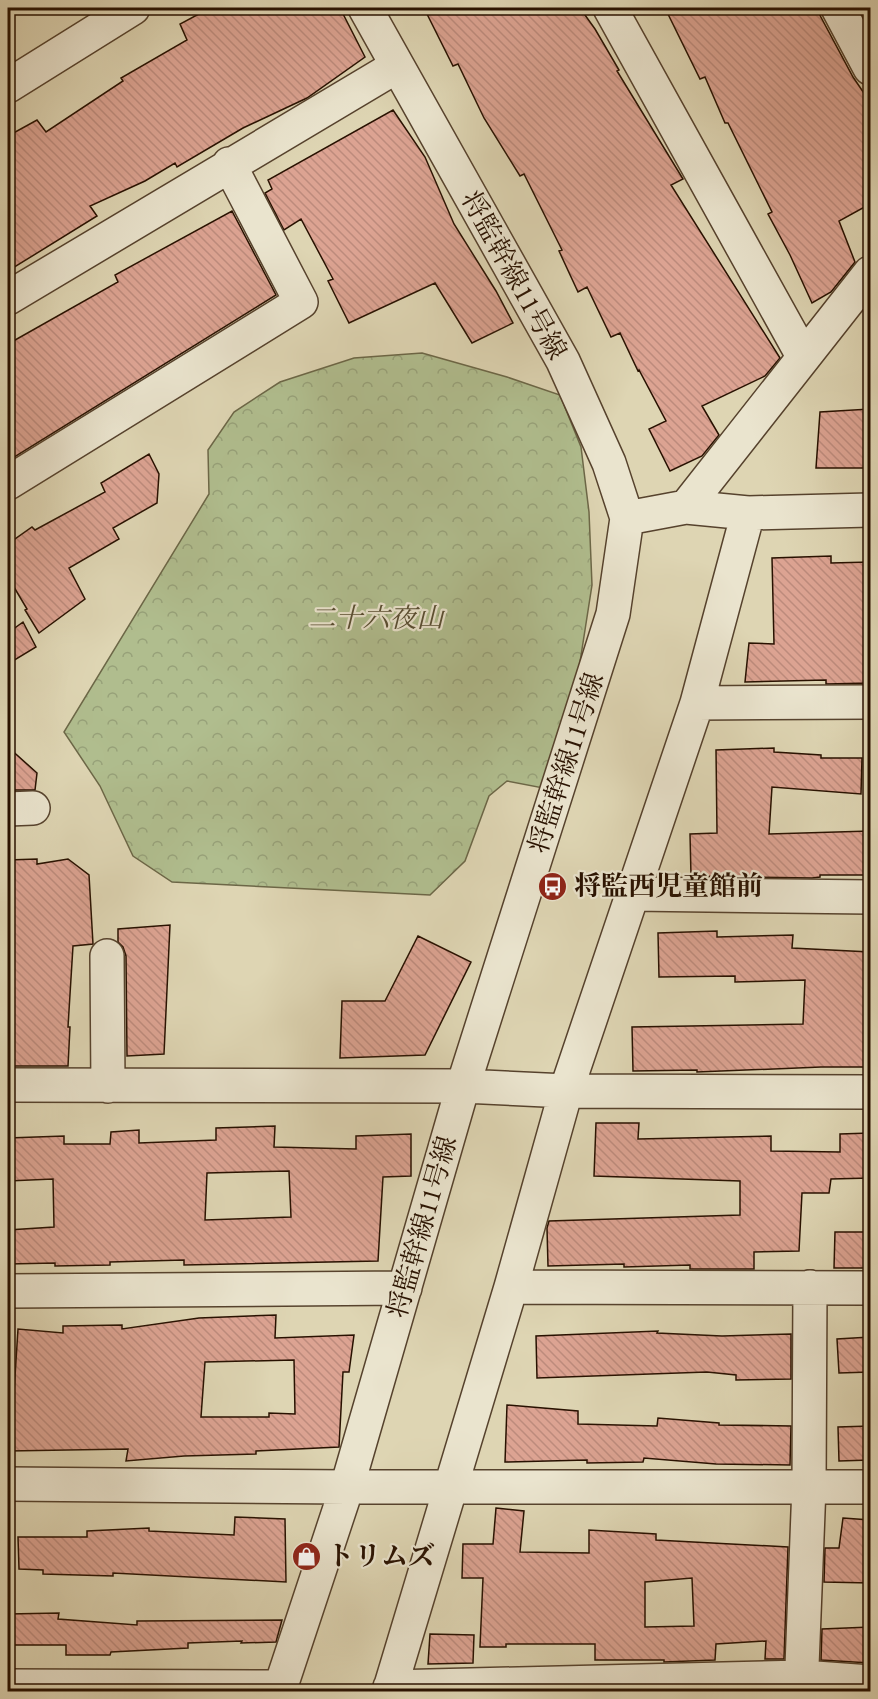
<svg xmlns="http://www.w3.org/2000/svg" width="878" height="1699" font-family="'EB Garamond','Noto Serif JP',serif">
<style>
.forest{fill:url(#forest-crowns);stroke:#6c6747;stroke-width:1.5}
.building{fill:url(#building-back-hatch);stroke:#281100;stroke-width:1.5;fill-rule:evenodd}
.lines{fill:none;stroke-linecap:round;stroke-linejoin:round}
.minor-casing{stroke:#56422d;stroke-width:36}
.minor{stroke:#eae4ce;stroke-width:33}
.labels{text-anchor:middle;stroke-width:4.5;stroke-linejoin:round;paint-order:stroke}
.street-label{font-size:27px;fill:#281100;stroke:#eae4ce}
.park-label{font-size:27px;font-style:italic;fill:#584d32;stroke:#eae4ce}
.poi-label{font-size:27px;font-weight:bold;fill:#281100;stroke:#eae4ce;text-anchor:start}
</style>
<defs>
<pattern id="forest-crowns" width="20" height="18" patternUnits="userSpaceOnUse" patternTransform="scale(1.5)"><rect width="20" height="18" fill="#b0bd8e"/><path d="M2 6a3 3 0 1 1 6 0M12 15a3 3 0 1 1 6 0" fill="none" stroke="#97a179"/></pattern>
<pattern id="building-back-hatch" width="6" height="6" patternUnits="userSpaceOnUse" patternTransform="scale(1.5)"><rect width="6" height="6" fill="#dca392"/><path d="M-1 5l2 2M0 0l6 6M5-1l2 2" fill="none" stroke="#bd8b7c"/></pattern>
</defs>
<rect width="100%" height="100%" fill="#ded5b3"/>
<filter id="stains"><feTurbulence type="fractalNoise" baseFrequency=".00333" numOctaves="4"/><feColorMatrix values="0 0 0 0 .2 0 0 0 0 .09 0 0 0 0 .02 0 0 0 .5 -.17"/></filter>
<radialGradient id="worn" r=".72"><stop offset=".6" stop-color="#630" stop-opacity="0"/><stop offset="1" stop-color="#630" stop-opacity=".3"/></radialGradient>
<!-- forest -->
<path class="forest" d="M422,353L507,377L560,395L581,447L589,512L592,585L575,694L543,788L507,781L489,796L465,861L430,895L172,882L133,856L100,786L64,732L209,494L208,450L234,412L280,382L354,358Z"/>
<!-- building -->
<path class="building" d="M210,8H340L365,57L307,98L243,128L177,167L175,163L145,181L90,206L97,216L8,271V136L37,120L46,132L123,81L121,78L187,40L180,24Z
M424,8H580L595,29L619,70L617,71L683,179L671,185L780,358L765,376L702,406L719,435L702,456L670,471L649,429L666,421L639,370L638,371L620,333L611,337L587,287L578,292L559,251L562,250L524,174L520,176L484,118L458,64L453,66Z
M665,8H816L853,77L870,102V204L839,221L855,262L831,292L812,303L790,255L768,214L772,212L728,123H725L705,77L700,79Z
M393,110L425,157L454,224L496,291L513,323L472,343L435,283L349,323L328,281L333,279L301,219L284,230L265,193L272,189L268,180Z
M232,211L276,295L8,461V344L118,282L115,275Z
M870,409V468H816L820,412Z
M149,454L159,474L157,503L113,528L119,539L69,568L85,599L39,633L25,610L27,609L8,577V544L32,527L35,530L105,492L101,483Z
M831,556V563L870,562V683L826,684V680L745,682L749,643L774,644L772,558Z
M23,622L36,647L8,664V633Z
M8,747L37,773L35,790H8Z
M774,748V752L821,755V758H862L861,794L772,787L769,834L870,831V875H820V877L812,878L691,876L690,834L717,833L716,750Z
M37,859V864L68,859L89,875L93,944L73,946L68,1027H70L68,1066H12V937L8,938V860Z
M170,925L164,1054L127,1056L126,956L123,947L118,942V929Z
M717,931V937L793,935L792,948L870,952V1067H821L697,1072V1070L633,1071L632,1027L803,1024L805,980L735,982V976L659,977L658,933Z
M418,936L471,962L425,1055L340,1058L342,1001H385Z
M596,1123H639L638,1139L771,1136V1151L840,1152V1134L870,1133V1178L831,1179L829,1193H802L799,1251L754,1252V1269H690V1265L624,1267V1264L548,1266L547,1228L549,1221L740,1215V1181L594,1176Z
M275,1126L274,1147L356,1149V1136L411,1134V1176L383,1177L378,1261L184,1265V1260L110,1262V1265L55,1266V1263L8,1264V1230L54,1227L53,1179L8,1181V1138L64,1136V1144H110L111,1132L139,1130V1143L216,1140V1128ZM289,1171L291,1217L205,1220L207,1173Z
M835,1232H870V1268H834Z
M276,1315L275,1338L354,1335L349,1372H343L339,1447L256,1451V1454L184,1456L126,1461L128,1449L8,1451V1408H13L18,1329L63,1333V1326L122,1325V1329L199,1318ZM294,1360L295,1414L269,1413V1417H201L205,1362Z
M658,1331L657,1333L722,1336L791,1334V1379L736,1380V1375L707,1372L537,1378L536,1336Z
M870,1337V1372L839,1373L837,1339Z
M507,1405L578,1411V1424L657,1426L658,1418L719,1423V1425L791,1426L790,1465L716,1464L644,1458L643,1462L587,1463V1460L505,1462Z
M870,1426V1460L839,1461L838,1427Z
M496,1508L524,1511L520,1552L589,1553V1530L656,1534V1540L788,1547L784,1659H765L766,1641L716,1644L715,1660L664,1662V1660H595V1644H506V1647H480L483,1578H462L463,1544H493ZM692,1578L694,1626L645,1627V1582Z
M235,1517L285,1519L286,1582L113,1573V1576L43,1574V1570L19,1569L18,1537H87V1531L149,1528V1531L234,1535Z
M843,1518L870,1520V1583L824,1582L825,1548H839Z
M59,1613L58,1619L137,1625V1621L282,1620L276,1642L241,1643L242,1641L188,1643V1648L111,1652L110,1655H66V1645H8V1614Z
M870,1627V1663L821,1660L822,1629Z
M430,1634L474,1635L473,1663L428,1664Z"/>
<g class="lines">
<defs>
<path id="minor" d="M610,8L803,356
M838,8L870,68
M8,86L133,8
M8,298L397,66
M8,483L301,302L229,164
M686,507L870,273
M627,518L686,507L748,513L870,510
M697,703L870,702
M8,809L33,808
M633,894L870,897
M107,956L108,1086
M8,1085L463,1086L566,1091L870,1092
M511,1287L870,1288
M8,1291L405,1288
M8,1484L347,1487H870
M8,1686L280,1687
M390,1687L802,1677L870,1682
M279,1692L347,1487L463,1086L613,614L627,518L609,463L563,361L365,8
M389,1692L511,1287L566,1091L697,703L748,513
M801,1692L809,1486L810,1287"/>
</defs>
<!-- minor casing -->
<use href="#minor" class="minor-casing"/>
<!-- minor -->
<use href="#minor" class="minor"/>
</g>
<!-- icons -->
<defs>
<symbol id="bus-disc" viewBox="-11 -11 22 22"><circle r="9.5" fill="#8f2418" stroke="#eae4ce"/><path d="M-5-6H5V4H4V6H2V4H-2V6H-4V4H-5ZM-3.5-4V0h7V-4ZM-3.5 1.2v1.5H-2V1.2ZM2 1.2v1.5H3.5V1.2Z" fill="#fff"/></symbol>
<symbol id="shop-disc" viewBox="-11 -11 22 22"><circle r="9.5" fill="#8f2418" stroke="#eae4ce"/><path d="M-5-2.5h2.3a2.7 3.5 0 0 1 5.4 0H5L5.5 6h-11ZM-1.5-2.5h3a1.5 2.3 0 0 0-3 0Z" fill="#fff"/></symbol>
</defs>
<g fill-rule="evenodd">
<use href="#bus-disc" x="536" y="870" width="33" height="33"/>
<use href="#shop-disc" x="290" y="1540" width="33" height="33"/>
</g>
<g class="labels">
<!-- street labels -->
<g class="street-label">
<text transform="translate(514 275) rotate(61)" y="9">将監幹線11号線</text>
<text transform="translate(566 763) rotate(-72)" y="9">将監幹線11号線</text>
<text transform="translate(422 1227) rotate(-74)" y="9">将監幹線11号線</text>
</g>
<!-- park labels -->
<g class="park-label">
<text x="376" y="627">二十六夜山</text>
</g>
<!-- poi labels -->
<g class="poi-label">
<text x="574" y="895">将監西児童館前</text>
<text x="327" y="1565">トリムズ</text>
</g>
</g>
<!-- margin -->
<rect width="878" height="1699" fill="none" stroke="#ded5b3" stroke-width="30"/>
<rect x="9" y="9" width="860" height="1681" fill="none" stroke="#281100" stroke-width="3"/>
<rect x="15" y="15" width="848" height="1669" fill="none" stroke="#281100" stroke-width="1.5"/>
<rect width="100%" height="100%" filter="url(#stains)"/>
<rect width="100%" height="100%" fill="url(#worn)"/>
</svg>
